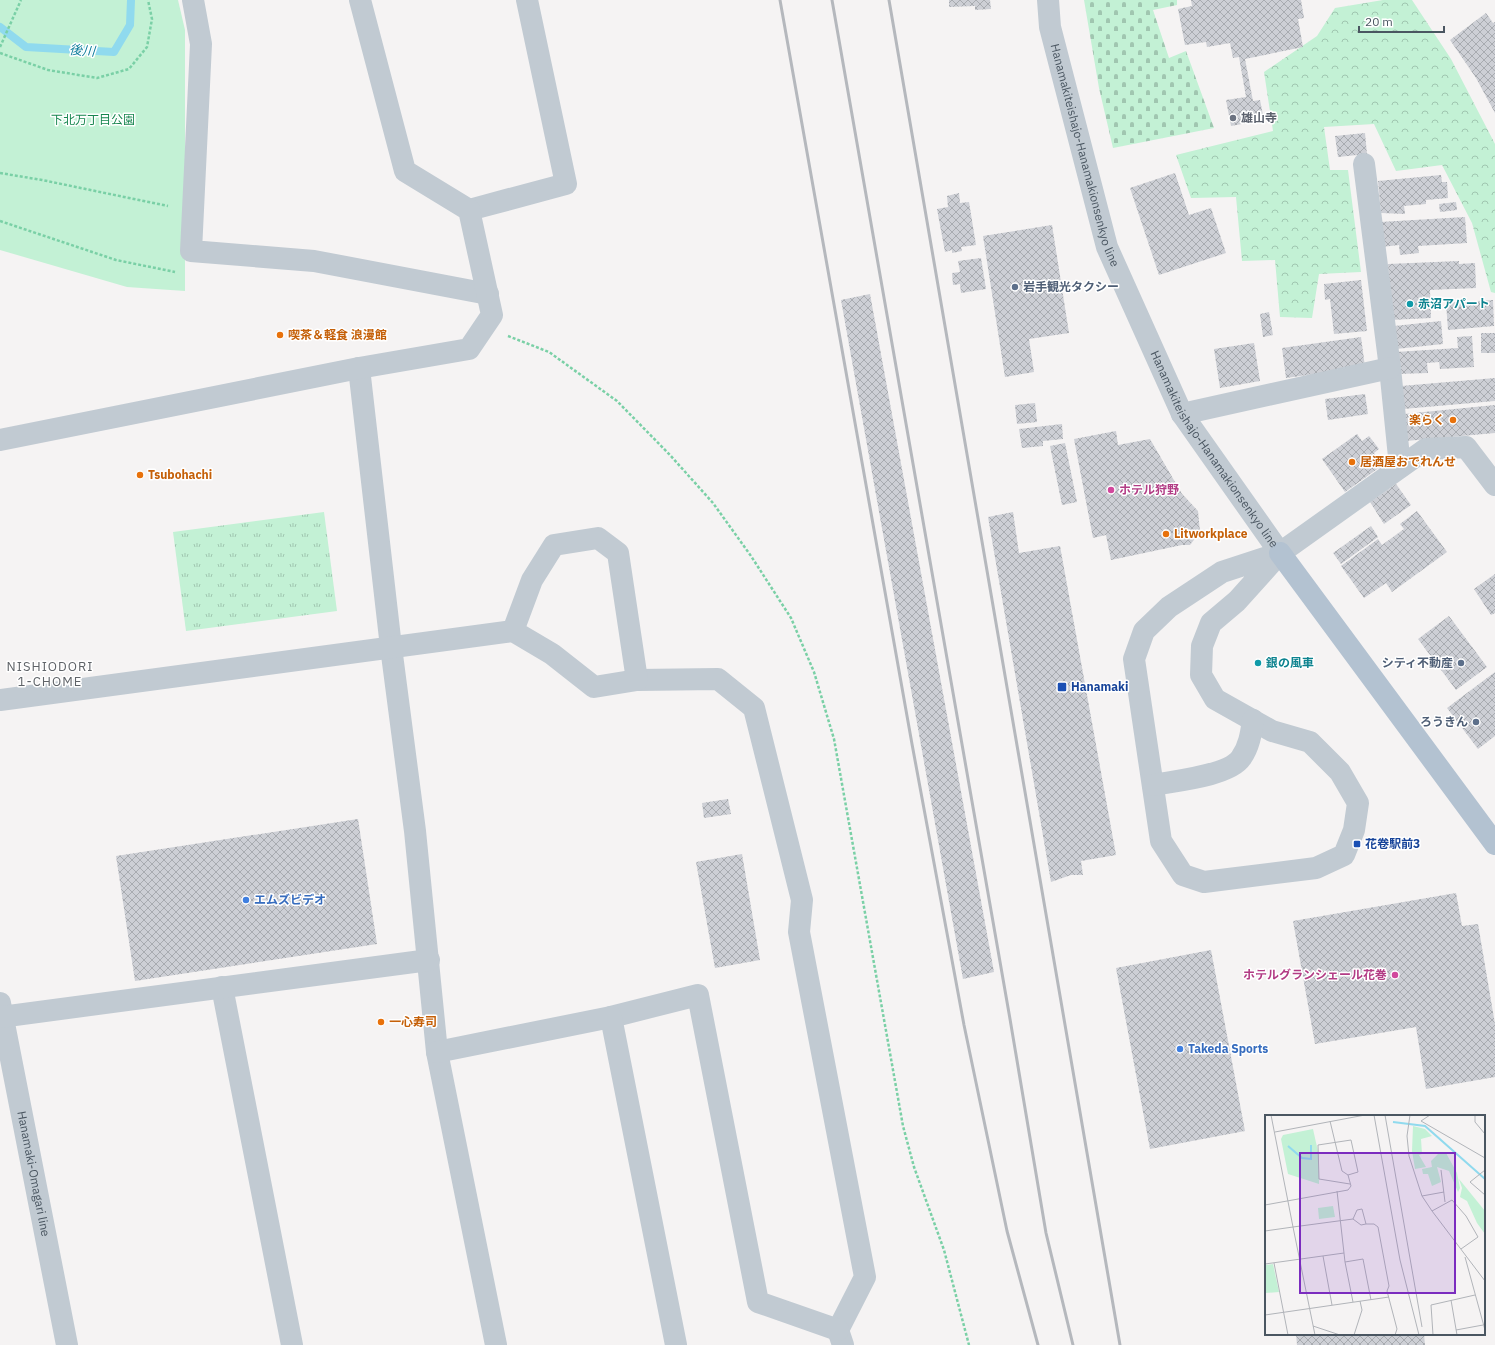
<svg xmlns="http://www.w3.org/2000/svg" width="1495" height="1345" font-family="'IBM Plex Sans','Noto Sans JP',sans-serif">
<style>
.grass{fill:url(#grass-tufts)}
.forest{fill:url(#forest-crowns)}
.cemetery{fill:url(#cemetery-stones)}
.park{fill:#c3f1d5}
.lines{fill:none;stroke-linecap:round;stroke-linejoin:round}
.stream{stroke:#90daee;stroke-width:8}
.building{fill:url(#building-cross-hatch)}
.path{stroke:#7ad0a6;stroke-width:2.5;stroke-dasharray:3 2;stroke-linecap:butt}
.minor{stroke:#c1cad2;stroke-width:22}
.major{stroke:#b3c2d1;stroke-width:22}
.rail{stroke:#b5b8bd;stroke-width:3}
.worship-dot{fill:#6b7280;stroke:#fff;stroke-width:1.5}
.service-dot{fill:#5c6f8a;stroke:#fff;stroke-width:1.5}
.culture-dot{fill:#0f9aa8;stroke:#fff;stroke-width:1.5}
.food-dot{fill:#e8710a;stroke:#fff;stroke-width:1.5}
.hotel-dot{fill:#d1479c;stroke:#fff;stroke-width:1.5}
.transit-dot{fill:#1a4fb4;stroke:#fff;stroke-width:1.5}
.shop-dot{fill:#3f7fe0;stroke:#fff;stroke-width:1.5}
.labels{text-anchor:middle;stroke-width:3;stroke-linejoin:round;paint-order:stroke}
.worship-label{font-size:12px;font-weight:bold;fill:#5b616d;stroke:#fff;text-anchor:start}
.park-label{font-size:12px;fill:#17864f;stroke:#fff}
.street-label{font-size:12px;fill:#4a5661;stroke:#fff}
.service-label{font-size:12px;font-weight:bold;fill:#4e5e75;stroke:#fff;text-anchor:end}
.culture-label{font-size:12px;font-weight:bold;fill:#0d838f;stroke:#fff;text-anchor:start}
.food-label{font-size:12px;font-weight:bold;fill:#c56008;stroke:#fff;text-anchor:start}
.hotel-label{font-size:12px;font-weight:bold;fill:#b23c85;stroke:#fff;text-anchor:start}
.transit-label{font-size:12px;font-weight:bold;fill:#164399;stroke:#fff;text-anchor:start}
.shop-label{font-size:12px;font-weight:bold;fill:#366cbe;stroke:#fff;text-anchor:start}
.water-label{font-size:13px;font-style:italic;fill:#0c7c9b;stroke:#fff}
.neighbourhood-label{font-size:13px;letter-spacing:1px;fill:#5f6368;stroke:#fff}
.inset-river{fill:none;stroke:#90daee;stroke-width:2}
.inset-road{fill:none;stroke:#b1b4b9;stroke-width:1}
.view{fill:#7b2cbf;fill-opacity:0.15;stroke:#7b2cbf;stroke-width:2}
.inset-edge{fill:none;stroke:#4a5661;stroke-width:2}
</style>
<defs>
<pattern id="grass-tufts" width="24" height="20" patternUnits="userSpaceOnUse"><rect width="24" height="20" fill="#c3f1d5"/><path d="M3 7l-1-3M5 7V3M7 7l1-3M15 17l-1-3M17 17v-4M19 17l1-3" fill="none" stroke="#a0c6b0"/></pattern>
<pattern id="forest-crowns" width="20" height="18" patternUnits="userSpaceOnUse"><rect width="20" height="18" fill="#c3f1d5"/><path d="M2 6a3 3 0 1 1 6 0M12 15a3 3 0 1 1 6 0" fill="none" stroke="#a0c6b0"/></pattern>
<pattern id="cemetery-stones" width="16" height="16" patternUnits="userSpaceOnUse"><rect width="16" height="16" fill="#c3f1d5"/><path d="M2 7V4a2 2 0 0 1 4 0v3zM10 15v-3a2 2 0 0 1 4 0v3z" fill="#a0c6b0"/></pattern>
<pattern id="building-cross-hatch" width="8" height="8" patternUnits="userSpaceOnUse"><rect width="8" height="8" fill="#cdcfd5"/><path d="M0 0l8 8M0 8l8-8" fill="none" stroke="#a8abb0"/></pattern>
</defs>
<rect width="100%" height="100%" fill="#f5f3f3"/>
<!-- grass -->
<path class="grass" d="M324,512L337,611L186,631L173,532Z"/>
<!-- forest -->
<path class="forest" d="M1383,0H1412L1451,59L1495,144V293L1491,292L1472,223L1442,165L1396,171L1374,124L1324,127L1330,170H1348L1361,272L1319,274L1312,318L1280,317L1275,260L1242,261L1236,197L1191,198L1176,155L1273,131L1264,72L1317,36L1335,8Z"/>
<!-- cemetery -->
<path class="cemetery" d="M1084,0H1177V5L1153,10L1169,58L1186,51L1214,128L1113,148L1099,88Z"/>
<!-- park -->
<path class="park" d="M0,0H178L185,30V291L127,287L0,250Z"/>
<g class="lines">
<!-- stream -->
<path class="stream" d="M0,27L26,47L114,52L130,25L131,0"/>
</g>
<!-- building -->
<path class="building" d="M949,0H990L991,9L975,10V6L949,7Z
M1191,0H1301L1304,18L1298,19L1303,47L1245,59L1253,101L1260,100L1263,115L1257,116L1258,121L1231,126L1226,100L1246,97L1239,57L1233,58L1230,43L1207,47L1206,42L1185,45L1178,9L1192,6Z
M1486,13L1493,23L1495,22V113L1476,78L1450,40Z
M1365,133L1367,154L1338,157L1335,136Z
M1175,173L1189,215L1211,208L1226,253L1159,275L1130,188Z
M1441,175L1442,182H1447L1448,198L1426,200V204L1404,206L1405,214L1381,213L1378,181Z
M959,193L960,203L969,202L976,245L961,247L962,251L952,253V250L945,252L937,209L948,207L947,196Z
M1456,202L1457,210L1440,212L1439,204Z
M1465,217L1467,243L1418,246L1419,253L1400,255L1399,245L1382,247L1380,222Z
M1052,225L1069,333L1029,339L1034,372L1005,377L983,236Z
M981,258L986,289L961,293L960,284L953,285L952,273L960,272L958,261Z
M1459,261V264L1475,263L1476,288L1430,290L1431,318L1391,320L1388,264Z
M1361,280L1367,331L1334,334L1330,299L1325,300L1324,284Z
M870,294L994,972L963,979L841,300Z
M1493,300L1494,326L1448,330L1446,303Z
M1269,312L1273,335L1263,337L1260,314Z
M1441,321L1443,344L1396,349L1394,326Z
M1481,333H1495V353H1481Z
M1472,336L1474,367L1440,369L1439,362L1427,363L1428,373L1398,374L1396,352L1458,348L1457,337Z
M1361,337L1365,367L1286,378L1282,348Z
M1254,343L1260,381L1220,388L1214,349Z
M1495,378V401L1403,409L1401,386Z
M1365,394L1368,414L1328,420L1325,399Z
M1035,403L1037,422L1017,424L1015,405Z
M1495,405V433L1406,441L1404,414Z
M1062,424L1063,439L1043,441V446L1022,448L1019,429Z
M1116,431L1118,445L1150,439L1182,494L1198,511L1200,532L1190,545H1182L1111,560L1106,535L1093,538L1074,439Z
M1357,434L1362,441L1369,436L1379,449L1374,453L1383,465L1345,492L1322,459Z
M1065,443L1077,502L1062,505L1050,446Z
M1396,484L1411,505L1384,524L1370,502Z
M1417,511L1447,552L1392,592L1386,583L1364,598L1341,566L1378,539L1382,545L1404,529L1400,524Z
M1013,512L1019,553L1060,546L1116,855L1081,861L1083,875H1071L1051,882L988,517Z
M1371,526L1378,537L1341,564L1333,553Z
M1495,574V613L1491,615L1474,589Z
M1449,616L1487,667L1456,690L1418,639Z
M1495,672V736L1478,749L1447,708Z
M728,799L731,814L704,818L702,803Z
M358,819L377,944L135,981L116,856Z
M742,854L760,960L715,968L696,862Z
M1456,893L1462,926L1478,924L1495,1024V1077L1426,1089L1416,1027L1315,1044L1293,921Z
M1211,950L1245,1131L1150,1149L1116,968Z
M1296,1334H1424L1425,1345H1297Z"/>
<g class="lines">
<!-- path -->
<path class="path" d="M0,47L21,0
M0,53L48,70L97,78L129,69L147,47L152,19L148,0
M0,173L42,180L168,206
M0,221L116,260L175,272
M508,336L549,352L617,401L670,455L713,503L751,556L791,618L814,672L834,739L903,1126L914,1167L944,1250L969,1345"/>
<!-- minor -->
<g class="minor">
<path d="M193,0L201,44L191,251L314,261L488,294"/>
<path id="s1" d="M1048,0L1050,27L1107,247L1182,414L1280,553"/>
<path d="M1364,164L1390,368L1400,467"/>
<path d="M469,210L566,184L527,0"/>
<path d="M359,368L391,647L415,831L437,1052L496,1345"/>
<path d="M1182,414L1390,368"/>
<path d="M0,440L359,368L469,349L492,315L469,210L405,171L360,0"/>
<path d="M1280,553L1222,572L1169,607L1144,631L1134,659L1161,841L1183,875L1204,882L1316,868L1344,855L1354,830L1358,803L1340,772L1310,742L1272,731L1215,699L1201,675L1202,646L1211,623L1237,601L1280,553L1426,449L1466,447L1495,485"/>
<path d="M637,680L718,679L754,708L802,900L799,932L865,1277L838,1330L843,1345"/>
<path d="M0,700L513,631L552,654L594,687L637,680L618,553L598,538L554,545L532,580L513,631"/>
<path d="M1153,785C1173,781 1229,776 1241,758C1249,747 1251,734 1253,720"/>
<path d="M222,987L292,1345"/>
<path id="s2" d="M0,1003L67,1345"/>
<path d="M0,1017L429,960"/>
<path d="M611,1017L698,995L758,1302L838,1330"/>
<path d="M437,1052L611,1017L676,1345"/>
</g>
<!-- major -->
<path class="major" d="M1280,553L1495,844"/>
<!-- rail -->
<path class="rail" d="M780,0L912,744L964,1025L1007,1231L1038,1345
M832,0L1010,1019L1046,1233L1073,1345
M889,0L1120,1345"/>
</g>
<!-- markers -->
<circle class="worship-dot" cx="1233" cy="118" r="4"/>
<g class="service-dot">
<circle cx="1015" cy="287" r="4"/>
<circle cx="1461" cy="663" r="4"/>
<circle cx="1476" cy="722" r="4"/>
</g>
<g class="culture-dot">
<circle cx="1410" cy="304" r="4"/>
<circle cx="1258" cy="663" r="4"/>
</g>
<g class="food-dot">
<circle cx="280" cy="335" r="4"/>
<circle cx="1453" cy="420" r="4"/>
<circle cx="1352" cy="462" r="4"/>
<circle cx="140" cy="475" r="4"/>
<circle cx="1166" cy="534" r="4"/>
<circle cx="381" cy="1022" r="4"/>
</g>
<g class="hotel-dot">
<circle cx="1111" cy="490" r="4"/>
<circle cx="1395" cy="975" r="4"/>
</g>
<g class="transit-dot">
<rect x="1057" y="682" width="10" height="10" rx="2"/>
<rect x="1353" y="840" width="8" height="8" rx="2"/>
</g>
<g class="shop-dot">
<circle cx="246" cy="900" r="4"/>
<circle cx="1180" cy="1049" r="4"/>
</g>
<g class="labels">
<!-- worship labels -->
<g class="worship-label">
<text x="1241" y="122">雄山寺</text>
</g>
<!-- park labels -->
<g class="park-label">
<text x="93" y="124">下北万丁目公園</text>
</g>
<!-- street labels -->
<g class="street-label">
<text dy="4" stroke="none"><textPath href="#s1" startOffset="160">Hanamakiteishajo-Hanamakionsenkyo line</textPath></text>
<text dy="4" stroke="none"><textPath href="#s1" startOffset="484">Hanamakiteishajo-Hanamakionsenkyo line</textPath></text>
<text dy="4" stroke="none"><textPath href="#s2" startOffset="174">Hanamaki-Omagari line</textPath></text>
</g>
<!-- service labels -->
<g class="service-label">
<text x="1023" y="291" text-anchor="start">岩手観光タクシー</text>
<text x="1453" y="667">シティ不動産</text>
<text x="1468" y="726">ろうきん</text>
</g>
<!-- culture labels -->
<g class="culture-label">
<text x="1418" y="308">赤沼アパート</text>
<text x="1266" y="667">銀の風車</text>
</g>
<!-- food labels -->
<g class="food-label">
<text x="288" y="339">喫茶＆軽食 浪漫館</text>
<text x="1445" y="424" text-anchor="end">楽らく</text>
<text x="1360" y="466">居酒屋おでれんせ</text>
<text x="148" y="479">Tsubohachi</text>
<text x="1174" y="538">Litworkplace</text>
<text x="389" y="1026">一心寿司</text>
</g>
<!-- hotel labels -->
<g class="hotel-label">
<text x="1119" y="494">ホテル狩野</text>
<text x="1387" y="979" text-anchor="end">ホテルグランシェール花巻</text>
</g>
<!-- transit labels -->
<g class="transit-label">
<text x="1071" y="691">Hanamaki</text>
<text x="1365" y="848">花卷駅前3</text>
</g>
<!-- shop labels -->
<g class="shop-label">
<text x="254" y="904">エムズビデオ</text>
<text x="1188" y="1053">Takeda Sports</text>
</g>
<!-- water labels -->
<g class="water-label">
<text transform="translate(82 50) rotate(4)" y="5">後川</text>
</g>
<!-- neighbourhood labels -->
<g class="neighbourhood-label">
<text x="50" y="671">NISHIODORI<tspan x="50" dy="15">1-CHOME</tspan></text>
</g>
</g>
<!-- overview -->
<g transform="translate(1265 1115)">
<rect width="220" height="220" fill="#f5f3f3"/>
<path d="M68,91L70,102L54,104L53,93Z" fill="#c3f1d5"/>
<path d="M181,38L192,58L195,73L193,77L184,56L172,52L176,67L167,71L163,59H158L157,54L167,52L166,46L173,39ZM194,64L220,96V119L212,108L202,86L195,82L197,73Z" fill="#c3f1d5"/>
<path d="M148,11L160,14L167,21L156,24L157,39L154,40L161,52L150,54L147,36Z" fill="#c3f1d5"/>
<path d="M48,14L54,41V69L23,59L16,24L18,20ZM8,149L14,177L0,178V150Z" fill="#c3f1d5"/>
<path class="inset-river" d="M128,7L160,11L220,64M23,31L37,43L46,44V30"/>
<path class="inset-road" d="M6,0L28,112L88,104L92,95L97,94L101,109L96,110L88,104M109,0L135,145L154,220M120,0L157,212M145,0L142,21L144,41L157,81L167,96L187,85L201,101L213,122L196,134M165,0L156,6L220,43M210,0V7L220,19M10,17L100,0M176,55L180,87M220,55L205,67L220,80M83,60L93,57L86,25L53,30L54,64L85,69M72,76L80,147L88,187M157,81L179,77M0,90L83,75L86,71L83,60L77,56L65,6M167,96L220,166M101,109H109L113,112L124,171L122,176L132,214L130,220M0,116L28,112L50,220M58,141L67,190M200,142L220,215M80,147L98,144L106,185M9,148L23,220M0,149L79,138M186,185L192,220M0,200L124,182M48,211L75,220M191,215L218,210M89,220L97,195L95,186M168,220L166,190L210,180"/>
<path class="view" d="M35,38H190V178H35Z"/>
<rect width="220" height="220" class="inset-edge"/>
</g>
<!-- scale -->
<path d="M1359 26v6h85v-6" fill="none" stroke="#4a5661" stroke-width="2"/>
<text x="1365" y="26" font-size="12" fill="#4a5661" stroke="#ffffff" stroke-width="3" paint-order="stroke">20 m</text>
</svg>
